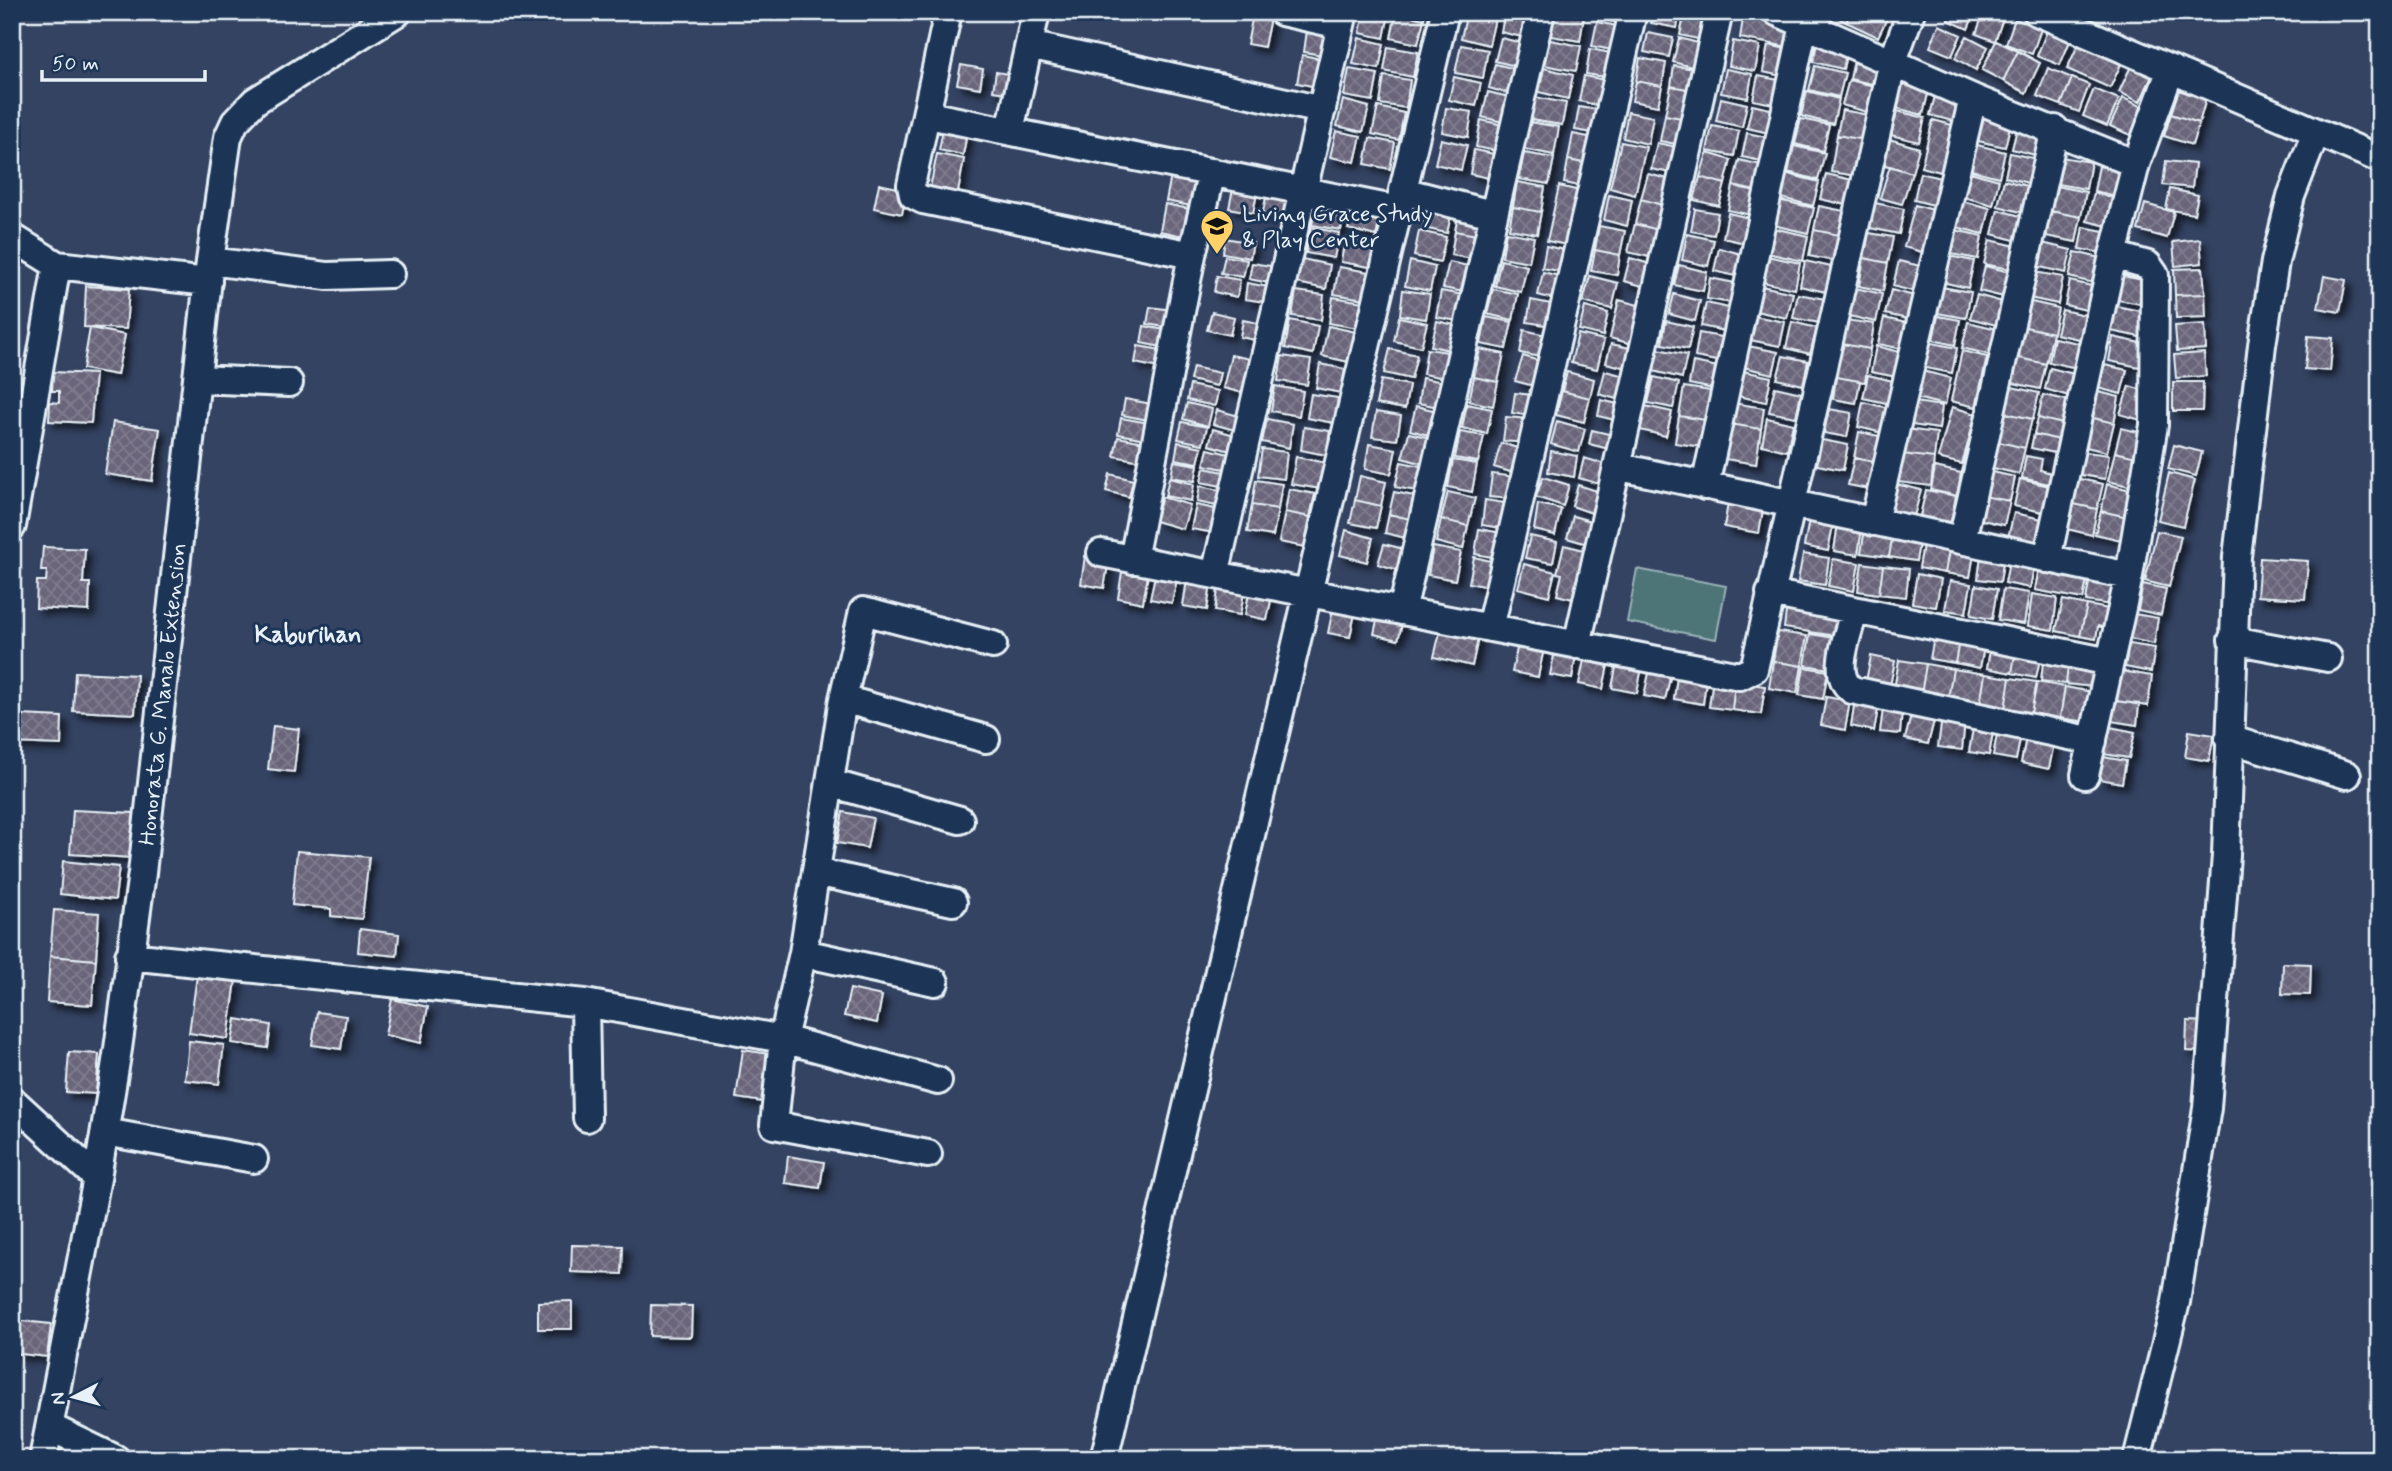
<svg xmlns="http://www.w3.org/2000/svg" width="2392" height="1471" font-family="Mynerve,sans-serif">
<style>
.garden{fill:#4d7477;stroke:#9ab2b8;stroke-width:2}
.building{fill:url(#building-cross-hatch);stroke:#e8f1f8;stroke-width:2;filter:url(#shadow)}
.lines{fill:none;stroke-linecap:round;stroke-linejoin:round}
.minor-casing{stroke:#e8f1f8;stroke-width:32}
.minor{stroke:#1d3557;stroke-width:26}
.labels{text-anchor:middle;stroke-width:6;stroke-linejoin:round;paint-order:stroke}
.poi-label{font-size:23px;fill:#e8f1f8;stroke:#1d3557;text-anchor:start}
.street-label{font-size:23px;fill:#e8f1f8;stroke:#1d3557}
.neighbourhood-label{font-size:24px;font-weight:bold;fill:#e8f1f8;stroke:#1d3557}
</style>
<defs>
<pattern id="building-cross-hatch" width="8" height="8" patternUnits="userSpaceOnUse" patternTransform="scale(1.75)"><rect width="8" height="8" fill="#6b657a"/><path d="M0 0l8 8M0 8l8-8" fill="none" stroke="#807c8e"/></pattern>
<filter id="shadow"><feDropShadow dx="5.5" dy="5.5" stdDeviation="3.5" flood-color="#0009"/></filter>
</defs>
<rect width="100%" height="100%" fill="#344362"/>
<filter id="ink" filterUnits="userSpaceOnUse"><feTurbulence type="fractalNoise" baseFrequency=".0143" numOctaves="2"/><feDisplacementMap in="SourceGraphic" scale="14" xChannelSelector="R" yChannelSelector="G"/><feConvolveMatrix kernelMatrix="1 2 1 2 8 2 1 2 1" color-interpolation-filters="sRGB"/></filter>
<g filter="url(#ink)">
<!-- garden -->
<path class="garden" d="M1637,569L1726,586L1716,639L1627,622Z"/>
<!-- building -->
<path class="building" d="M1364,12L1389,14L1384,38L1360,33Z
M1396,12H1425L1424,19Z
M1467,12H1497L1495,19Z
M1505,12L1531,14L1526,38L1501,32Z
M1554,12L1584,16L1580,41L1551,36Z
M1600,12H1627L1625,24L1599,19Z
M1653,12H1680L1677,28L1651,23Z
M1685,12H1706L1707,41L1680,35Z
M1828,12H1851L1846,22Z
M1851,12H1890L1878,37L1846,22Z
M1951,12H1975L1968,29L1948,20Z
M1984,12L2005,13L1995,41L1976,34Z
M1396,13L1424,19L1418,44L1391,38Z
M1467,13L1495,19L1489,45L1461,38Z
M1744,13L1793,22L1788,47L1740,38Z
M1253,15L1270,18L1264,47L1247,44Z
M2015,19L2041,29L2032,54L2006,44Z
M1597,22L1622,27L1617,51L1592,46Z
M1308,23L1327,26L1322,55L1304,52Z
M1939,25L1961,35L1952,56L1930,47Z
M2047,31L2070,41L2060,65L2037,56Z
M1648,33L1673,38L1669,57L1644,52Z
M1967,36L1988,47L1976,70L1955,58Z
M1359,38L1384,44L1379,69L1353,64Z
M1501,38L1526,44L1520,67L1495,61Z
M1679,38L1709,46L1703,70L1673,62Z
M1818,39L1848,46L1843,69L1813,62Z
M1550,40L1581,46L1576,71L1544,65Z
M1733,41L1760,46L1755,71L1729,66Z
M1996,41L2018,51L2003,81L1982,70Z
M1461,45L1488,50L1483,78L1455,73Z
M1768,45L1791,50L1786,77L1763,72Z
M2078,45L2121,64L2110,88L2067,69Z
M1388,47L1418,52L1413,77L1384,71Z
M1590,49L1616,54L1612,78L1586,74Z
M2018,51L2040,63L2026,93L2003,81Z
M1856,52L1878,57L1872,84L1850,79Z
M1302,55L1322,59L1317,87L1297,83Z
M1640,58L1666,63L1662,86L1636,81Z
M1495,64L1520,70L1514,95L1489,88Z
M961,65L983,69L980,88L957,84Z
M1674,66L1701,70L1697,91L1671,86Z
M1815,66L1845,73L1839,97L1809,90Z
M2131,66L2152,76L2140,102L2119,92Z
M1544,68L1573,75L1568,99L1539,92Z
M2048,68L2072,78L2061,105L2037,96Z
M1349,69L1378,74L1373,101L1344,96Z
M1726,69L1752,74L1748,98L1721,93Z
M996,72L1016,75L1013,94L993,91Z
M1904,74L1931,81L1923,115L1896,108Z
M1384,76L1410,80L1406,108L1380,104Z
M1584,76L1610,81L1604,107L1579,101Z
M1758,76L1784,81L1779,105L1753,100Z
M1454,77L1481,83L1476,106L1449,100Z
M2072,78L2089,85L2079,112L2061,105Z
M1849,80L1874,86L1867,112L1842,105Z
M1636,81L1662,86L1658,106L1632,101Z
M1671,86L1697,91L1692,120L1665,115Z
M1937,89L1967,97L1960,123L1930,115Z
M2094,89L2119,99L2107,126L2083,116Z
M2178,90L2206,99L2199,123L2171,114Z
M1807,91L1839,99L1833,124L1801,116Z
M1488,92L1513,98L1507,123L1482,117Z
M1534,97L1566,103L1562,125L1531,120Z
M1721,98L1747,104L1742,127L1716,121Z
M2123,98L2152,111L2139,139L2110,126Z
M1343,100L1369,107L1363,132L1337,126Z
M1752,105L1779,111L1774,134L1747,128Z
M1378,107L1404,113L1399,140L1372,134Z
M1579,107L1603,111L1599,134L1575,130Z
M1446,108L1472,112L1468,137L1442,132Z
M1842,110L1868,115L1864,140L1837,135Z
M1897,111L1925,118L1919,142L1891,135Z
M1628,112L1653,117L1648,144L1623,138Z
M2171,114L2199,123L2192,145L2164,136Z
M1665,115L1692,120L1687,146L1660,141Z
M1983,116L2011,122L2005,147L1978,141Z
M1801,119L1829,125L1823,151L1795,144Z
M1481,120L1507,126L1502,152L1476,147Z
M1933,120L1960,127L1949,174L1921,167Z
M1529,122L1559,127L1554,155L1524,149Z
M944,124L968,128L963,155L939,150Z
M2018,125L2048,132L2043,157L2012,149Z
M1712,126L1739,131L1734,156L1707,151Z
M1336,131L1361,136L1355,162L1330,157Z
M1747,133L1771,138L1766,162L1742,157Z
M1573,134L1599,139L1594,165L1568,160Z
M1837,135L1864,140L1858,176L1831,172Z
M1370,138L1395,143L1390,169L1365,164Z
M1441,139L1467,145L1461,170L1435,164Z
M1889,139L1919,148L1912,173L1882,164Z
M1621,142L1646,147L1635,195L1610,188Z
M1657,143L1682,148L1676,174L1651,169Z
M1977,145L2005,152L1999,177L1971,170Z
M1794,146L1825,153L1818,180L1788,172Z
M1474,150L1499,155L1494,179L1470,174Z
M1524,153L1554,158L1549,184L1519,179Z
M1707,153L1731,160L1725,184L1700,177Z
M2010,153L2041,160L2036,185L2005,177Z
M937,154L964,159L958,193L930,188Z
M2061,157L2091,162L2086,189L2057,184Z
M1568,160L1594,165L1590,188L1564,183Z
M1739,160L1766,166L1760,192L1733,186Z
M2166,161L2195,164L2192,188L2163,185Z
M1890,166L1912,173L1902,204L1880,198Z
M2099,166L2127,172L2121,197L2094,191Z
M1172,170L1197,175L1191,206L1166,201Z
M1970,172L1999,180L1993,205L1964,197Z
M1784,173L1819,182L1813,206L1778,197Z
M1920,173L1948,180L1941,207L1914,200Z
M1648,174L1676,181L1669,207L1641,199Z
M1826,174L1857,181L1851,206L1820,199Z
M1700,177L1725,184L1719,206L1694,200Z
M2004,180L2034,188L2028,214L1998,206Z
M1517,182L1545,187L1541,212L1513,207Z
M879,184L907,190L902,214L874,208Z
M1234,184L1258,189L1253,213L1229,208Z
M1559,186L1584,192L1572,246L1547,241Z
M1733,186L1760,192L1756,216L1728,210Z
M2056,186L2086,192L2081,217L2051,211Z
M1268,189L1296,195L1290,222L1262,216Z
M2170,189L2198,195L2194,214L2166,209Z
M2094,193L2122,200L2115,228L2087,221Z
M1609,195L1632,200L1627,226L1604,220Z
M1317,199L1346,204L1341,230L1312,225Z
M1641,199L1669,207L1663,231L1635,224Z
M1778,200L1814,208L1808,233L1773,225Z
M1962,201L1990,208L1984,234L1956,227Z
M1429,202L1453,207L1447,233L1423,228Z
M1875,203L1904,209L1899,234L1870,228Z
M1165,204L1194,210L1188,237L1160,231Z
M2145,204L2174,212L2167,238L2138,230Z
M1355,205L1382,212L1376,236L1348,229Z
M1915,205L1941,212L1929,254L1904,247Z
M1819,206L1844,211L1839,235L1814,230Z
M1513,207L1541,212L1537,234L1509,229Z
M1695,209L1718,213L1714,235L1691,231Z
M1459,210L1486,215L1482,236L1455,231Z
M1998,210L2028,218L2022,242L1992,234Z
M2051,211L2081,217L2076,242L2046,236Z
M1728,213L1754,219L1749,244L1723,238Z
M1635,224L1663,231L1658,259L1628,252Z
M1599,226L1625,231L1620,255L1595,250Z
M1311,227L1339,233L1334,258L1306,253Z
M2083,227L2114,233L2110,254L2079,249Z
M1773,228L1808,236L1803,261L1767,253Z
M1814,230L1839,235L1834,261L1809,256Z
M1955,230L1982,236L1978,259L1951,254Z
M1419,231L1446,237L1440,262L1414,256Z
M1455,231L1482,236L1478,260L1451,255Z
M1506,232L1534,237L1529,262L1502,257Z
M1869,233L1893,237L1888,263L1864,258Z
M1687,234L1714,240L1708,266L1682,260Z
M1225,238L1253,243L1250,258L1223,253Z
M1345,238L1374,243L1370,267L1341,262Z
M2200,239L2202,263L2175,266L2173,242Z
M1990,240L2020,247L2015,270L1984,264Z
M2042,243L2071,250L2066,273L2036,266Z
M1546,246L1569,251L1565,272L1542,268Z
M1719,248L1745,255L1740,277L1714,271Z
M1595,250L1620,255L1617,275L1591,271Z
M2075,252L2104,259L2098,284L2069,277Z
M1225,256L1247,260L1243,277L1221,273Z
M1767,256L1800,263L1795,289L1762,282Z
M1948,256L1974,261L1968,288L1942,282Z
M1630,258L1653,265L1647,287L1624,281Z
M1864,258L1888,263L1883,291L1859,286Z
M1302,259L1330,265L1326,289L1297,283Z
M1501,260L1527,266L1521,292L1495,286Z
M1410,261L1435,267L1430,291L1405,286Z
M1805,261L1831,267L1826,292L1800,286Z
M1899,261L1929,268L1923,294L1893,286Z
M1449,262L1473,267L1469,293L1443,288Z
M1252,263L1277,267L1274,284L1249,279Z
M1679,265L1707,272L1703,291L1674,285Z
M1985,266L2014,273L2008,298L1979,291Z
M1339,267L1369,272L1364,299L1334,294Z
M2203,268L2205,294L2175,295L2174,269Z
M1543,272L1563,277L1558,300L1538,295Z
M2034,272L2063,277L2058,304L2029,298Z
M1217,276L1240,280L1237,297L1214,292Z
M1590,276L1618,283L1612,309L1583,302Z
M2123,276L2152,282L2147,305L2118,300Z
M2324,276L2346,280L2340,312L2318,308Z
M1710,278L1735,283L1732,303L1707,299Z
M2070,281L2100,288L2095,312L2065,305Z
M1247,283L1274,288L1271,303L1245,299Z
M86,286L129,289L126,329L84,327Z
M1761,286L1793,293L1787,318L1756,311Z
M1941,287L1971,292L1966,318L1937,313Z
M1855,288L1882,294L1876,322L1849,316Z
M1493,289L1518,294L1513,320L1487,314Z
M1403,290L1430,294L1426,319L1400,315Z
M1891,290L1922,298L1917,321L1885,314Z
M1296,291L1324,295L1321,320L1292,316Z
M1441,291L1469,296L1463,322L1436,317Z
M1674,294L1700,301L1695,321L1669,314Z
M1798,294L1825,299L1820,323L1793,318Z
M2205,294L2206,317L2176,318L2175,295Z
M1977,295L2006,303L2000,326L1970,318Z
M1333,297L1363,302L1358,328L1329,323Z
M1531,300L1556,305L1552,326L1527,322Z
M1619,300L1646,307L1636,345L1610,338Z
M2027,301L2058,308L2053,333L2021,326Z
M1706,303L1733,309L1728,332L1701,326Z
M2116,306L2150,313L2145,338L2111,331Z
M1150,307L1174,310L1171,328L1147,324Z
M1585,307L1608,313L1603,336L1579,330Z
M2062,310L2094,317L2088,341L2056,334Z
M1212,312L1234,317L1230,335L1207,330Z
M1754,316L1785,322L1780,346L1750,340Z
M1938,316L1960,320L1955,345L1933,340Z
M1399,317L1427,323L1421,347L1394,341Z
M1486,317L1512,322L1506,349L1481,344Z
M1884,318L1915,325L1909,350L1878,344Z
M1243,320L1263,324L1260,341L1240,337Z
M1290,320L1318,326L1313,354L1285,348Z
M1845,320L1874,324L1870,349L1842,344Z
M1437,321L1459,326L1454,351L1431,346Z
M1666,321L1693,327L1688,349L1662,344Z
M1792,322L1817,328L1810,354L1786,348Z
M1968,322L1997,329L1991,355L1962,348Z
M2205,324L2206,349L2177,351L2175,326Z
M1144,326L1170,331L1167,348L1141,343Z
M1328,326L1356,332L1349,362L1322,356Z
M2021,326L2053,333L2046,364L2015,357Z
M90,328L125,335L117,375L83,369Z
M1524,330L1550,336L1546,358L1520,353Z
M1699,333L1726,338L1722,362L1695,357Z
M1578,334L1604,340L1597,369L1571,363Z
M2308,336L2333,338L2330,371L2305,369Z
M2113,337L2145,344L2140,367L2109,361Z
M2054,338L2087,345L2082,369L2049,362Z
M1927,342L1957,348L1952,373L1921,367Z
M1611,344L1635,349L1631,369L1606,363Z
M1842,344L1870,349L1865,382L1836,377Z
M1138,346L1167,351L1164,369L1135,363Z
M1748,346L1778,352L1773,374L1743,367Z
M1876,346L1907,354L1902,378L1871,372Z
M1390,349L1417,355L1411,379L1384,373Z
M1427,349L1455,353L1451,379L1423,374Z
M1480,349L1504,354L1498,382L1474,377Z
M1658,349L1687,355L1682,378L1653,371Z
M1962,351L1987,357L1976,407L1951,401Z
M2204,353L2206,376L2176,378L2174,355Z
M1231,355L1255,360L1247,394L1223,388Z
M1282,356L1311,360L1307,385L1278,381Z
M1523,356L1542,362L1534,386L1515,381Z
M1783,356L1808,361L1803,385L1777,379Z
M2015,357L2046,364L2040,389L2009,382Z
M1693,362L1718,367L1714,389L1689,384Z
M1320,364L1345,369L1341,393L1316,388Z
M2100,364L2127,370L2121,394L2094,387Z
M1193,367L1220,373L1217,386L1190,380Z
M2050,368L2082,376L2076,398L2045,389Z
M1605,371L1633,378L1627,402L1599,394Z
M1743,371L1771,377L1766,402L1738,396Z
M1922,371L1951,378L1945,405L1916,398Z
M53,372L95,374L91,423L49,421L50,402L59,403V391H52Z
M1567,372L1594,379L1590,398L1562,391Z
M1868,375L1901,383L1896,405L1863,398Z
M1474,377L1498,382L1493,406L1469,401Z
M1654,377L1679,383L1673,408L1648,403Z
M1836,377L1860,381L1856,403L1833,399Z
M1422,378L1449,383L1444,408L1418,403Z
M1381,380L1409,385L1405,409L1376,404Z
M2173,382H2203L2202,411H2173Z
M1190,385L1218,391L1215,406L1187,400Z
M1275,386L1303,391L1299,416L1271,411Z
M2007,386L2039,393L2033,419L2001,412Z
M2129,386L2149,392L2141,420L2120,414Z
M1684,387L1711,391L1706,420L1679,416Z
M1775,387L1801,393L1796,417L1769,412Z
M1562,391L1590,398L1584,422L1556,415Z
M2094,391L2119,397L2114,423L2089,417Z
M1515,393L1541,396L1538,417L1512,413Z
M1311,394L1338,398L1334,423L1307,418Z
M2043,395L2076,402L2071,426L2038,418Z
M1125,399L1152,404L1149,420L1122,415Z
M1601,400L1626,406L1623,422L1598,416Z
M1863,402L1892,409L1887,434L1858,427Z
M1915,402L1942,406L1939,429L1912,425Z
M1187,403L1212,409L1208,426L1183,419Z
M1733,403L1764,408L1761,429L1730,424Z
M1467,404L1492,409L1487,434L1462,428Z
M1416,406L1441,412L1436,437L1410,430Z
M1645,406L1672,412L1666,436L1640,430Z
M1952,407L1976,414L1962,464L1938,458Z
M1829,409L1852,413L1847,437L1824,433Z
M1217,410L1246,418L1242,432L1213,424Z
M1376,412L1401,416L1397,440L1372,437Z
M2001,412L2032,419L2025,448L1995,441Z
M1679,416L1706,420L1702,447L1675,443Z
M1506,417L1529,419L1527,443L1503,441Z
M2089,417L2114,423L2107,452L2082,446Z
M1121,418L1149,423L1146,439L1118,434Z
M1767,418L1793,424L1787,451L1762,445Z
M2038,418L2071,426L2068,442L2034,434Z
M1267,419L1293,424L1289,448L1262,442Z
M1557,421L1585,429L1579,452L1551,444Z
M113,422L160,429L152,481L105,474Z
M1182,422L1207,427L1203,444L1178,439Z
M1730,424L1761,429L1756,464L1725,459Z
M1304,427L1330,431L1326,455L1301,450Z
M2121,428L2151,435L2145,459L2115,452Z
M1213,429L1238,436L1234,452L1209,445Z
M1905,429L1937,433L1934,458L1902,454Z
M1592,430L1621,437L1617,451L1589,444Z
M1460,432L1484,436L1478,462L1455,458Z
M1859,432L1884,437L1879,463L1854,458Z
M1409,433L1435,439L1428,465L1402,458Z
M2034,434L2068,442L2065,455L2031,448Z
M1118,437L1144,442L1141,461L1114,456Z
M1822,440L1848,445L1843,470L1817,465Z
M1995,441L2025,448L2019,474L1989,467Z
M1178,442L1202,447L1198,463L1175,459Z
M1501,443L1524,450L1517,474L1494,467Z
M1369,444L1396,449L1391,474L1365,469Z
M2174,445L2202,452L2196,476L2168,469Z
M1208,449L1233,455L1230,470L1204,465Z
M1262,449L1287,452L1284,479L1258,476Z
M1551,451L1577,456L1574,477L1548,472Z
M2078,451L2109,455L2105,479L2075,474Z
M2115,452L2145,459L2138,488L2108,481Z
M1902,454L1934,458L1931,486L1898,482Z
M2026,456L2042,459L2040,470L2051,473L2049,484L2022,478Z
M1296,457L1326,463L1321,489L1291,484Z
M1584,458L1611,466L1606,486L1579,478Z
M1854,458L1879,463L1874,490L1848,485Z
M1453,460L1477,464L1472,492L1448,487Z
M1174,461L1198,465L1195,481L1171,477Z
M1401,462L1426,467L1422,492L1395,487Z
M1935,467L1961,473L1957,496L1931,490Z
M1204,468L1229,473L1227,487L1201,482Z
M1988,471L2015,477L2010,501L1983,496Z
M2169,473L2195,480L2183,526L2158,520Z
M1110,474L1133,480L1129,497L1106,491Z
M1492,474L1515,477L1512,499L1489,497Z
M1360,476L1386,482L1381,506L1355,500Z
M1543,477L1569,485L1563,506L1536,497Z
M1169,478L1194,484L1191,501L1165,496Z
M2075,478L2103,484L2097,509L2069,503Z
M2020,479L2049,486L2043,512L2014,506Z
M1256,480L1282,484L1278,509L1252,505Z
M1896,484L1921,490L1914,516L1889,510Z
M2107,484L2138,492L2132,518L2101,511Z
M1578,485L1606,494L1600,516L1572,506Z
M1200,486L1225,491L1222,507L1197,502Z
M1289,489L1315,494L1310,517L1285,512Z
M1926,490L1956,496L1951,522L1920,516Z
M1394,492L1419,497L1414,520L1389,514Z
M1448,492L1475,498L1468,526L1441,519Z
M1983,496L2010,501L2004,525L1978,519Z
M1162,497L1190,505L1183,529L1155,521Z
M1729,497L1764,504L1759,533L1724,527Z
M1355,500L1381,506L1376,528L1350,523Z
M1485,500L1511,504L1507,529L1482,525Z
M2069,503L2097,509L2092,535L2063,528Z
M1538,504L1561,509L1555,535L1534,530Z
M1196,505L1220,510L1215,533L1191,529Z
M1252,505L1278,509L1273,536L1247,532Z
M2101,511L2132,518L2126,541L2095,534Z
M1285,512L1310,517L1305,547L1279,542Z
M2014,513L2042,519L2037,544L2008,538Z
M1389,514L1414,520L1410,539L1385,533Z
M1810,515L1834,520L1828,551L1804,546Z
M1573,516L1601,524L1594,546L1567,538Z
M1441,519L1468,526L1463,549L1436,542Z
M1838,523L1862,527L1858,555L1834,551Z
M1479,529L1502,533L1498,558L1475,554Z
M1865,529L1893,533L1889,557L1861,553Z
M1346,530L1373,538L1367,562L1340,555Z
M2157,531L2181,536L2169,587L2145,581Z
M1893,533L1920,538L1916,561L1889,557Z
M1530,536L1557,542L1553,563L1525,558Z
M1924,539L1950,544L1945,573L1919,568Z
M1384,544L1408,550L1402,571L1378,564Z
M1950,544L1975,548L1970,577L1945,573Z
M1564,545L1592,552L1577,600L1557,595L1562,574L1557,573Z
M43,547L85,549L83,583H90L89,611L36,608L37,581H46L47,571H41Z
M1433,547L1461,552L1455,580L1428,575Z
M1982,548L2005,551L2000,582L1978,579Z
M1803,554L1829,558L1825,585L1798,581Z
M1085,556L1109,560L1104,588L1081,584Z
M1474,557L1499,563L1493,588L1469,583Z
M2010,557L2035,562L2030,588L2005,583Z
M2260,558L2308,561L2305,599L2257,596Z
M1833,559L1859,563L1854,591L1828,586Z
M2040,562L2089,571L2083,599L2035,590Z
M1862,563L1883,566L1879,594L1858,591Z
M1524,564L1555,572L1549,596L1518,588Z
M1123,565L1149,569L1143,603L1118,598Z
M1883,566L1909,569L1906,597L1879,594Z
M2091,570L2117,575L2112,605L2086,601Z
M1156,571L1178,575L1172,603L1150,599Z
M1917,574L1941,579L1936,607L1912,603Z
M1187,580L1211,584L1207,610L1183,606Z
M1950,581L1971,584L1966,613L1945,610Z
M1219,583L1245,587L1240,615L1215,611Z
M2143,584L2166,589L2161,615L2138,610Z
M1976,585L1997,589L1992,619L1971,615Z
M1250,587L1273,591L1267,620L1245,615Z
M2003,589L2029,593L2024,624L1998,620Z
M2032,594L2057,598L2053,630L2028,626Z
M2063,600L2087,605L2080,636L2056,631Z
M1334,604L1356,609L1350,637L1328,633Z
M1787,604L1847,613L1843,637L1784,628Z
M2087,605L2109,609L2105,628L2098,626L2096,639L2080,636Z
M1379,611L1404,617L1398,640L1374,634Z
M2134,614L2158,618L2154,644L2130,639Z
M1442,624L1479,634L1472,666L1434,657Z
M1778,632L1807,636L1802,666L1773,661Z
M1935,632L1960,636L1955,663L1930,659Z
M1810,634L1841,639L1836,670L1805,665Z
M1960,636L1985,641L1980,668L1955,663Z
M1519,639L1545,644L1538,677L1512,672Z
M1991,644L2016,649L2012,673L1987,668Z
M2129,644L2155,648L2151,672L2125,667Z
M1556,646L1577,650L1572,679L1550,675Z
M2016,649L2041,654L2036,678L2012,673Z
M1586,651L1610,656L1603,689L1579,684Z
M2044,654L2069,657L2066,684L2041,681Z
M1871,656L1895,661L1889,691L1865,686Z
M1618,657L1643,662L1637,693L1612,688Z
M2069,657L2096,661L2093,687L2066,684Z
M1899,660L1926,664L1921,695L1894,690Z
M1773,661L1802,666L1797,693L1769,688Z
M1651,664L1672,669L1665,700L1644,696Z
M1926,664L1953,669L1948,699L1921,695Z
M1804,667L1828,671L1823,699L1799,695Z
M1678,669L1707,673L1703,704L1674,699Z
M1953,669L1985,674L1980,705L1948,699Z
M2121,671L2152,676L2148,706L2117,701Z
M75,672L137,675L135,714L73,711Z
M1985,674L2010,678L2005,709L1980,705Z
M2010,678L2037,682L2031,713L2005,709Z
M1713,679L1735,682L1732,710L1709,707Z
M1735,682L1765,686L1761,714L1732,710Z
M2037,682L2065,687L2060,718L2031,713Z
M2065,687L2092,692L2087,722L2060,718Z
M1826,697L1850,701L1845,730L1821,725Z
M1855,700L1879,704L1874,731L1851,726Z
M2114,701L2139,704L2137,725L2111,721Z
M1883,709L1902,711L1900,734L1880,732Z
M1912,712L1935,717L1928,744L1905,739Z
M21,715L62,717L61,745L12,743V724H20Z
M1942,718L1965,721L1962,750L1938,747Z
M1974,723L1994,727L1989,755L1969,752Z
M1999,724L2022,729L2016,760L1993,756Z
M273,726L299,729L294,772L268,769Z
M2110,727L2135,732L2129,758L2104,754Z
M2189,731L2214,735L2209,761L2185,757Z
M2027,733L2055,738L2049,769L2021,763Z
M2103,757L2126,761L2122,783L2099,779Z
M73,810L134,813L132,858L70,854Z
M843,812L873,818L867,848L837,843Z
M297,851L369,857L362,919L331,916V909L292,905Z
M63,861L119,867L115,900L60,894Z
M54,910L99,913L96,960L50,956Z
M360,929L399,934L397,956L358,952Z
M50,956L96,960L92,1005L47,1002Z
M2283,963L2311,964L2310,995L2282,994Z
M197,975L236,980L228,1039L189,1033Z
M850,989L882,996L877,1023L844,1016Z
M392,999L428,1007L421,1043L385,1035Z
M317,1012L346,1016L341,1049L312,1045Z
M236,1019L271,1025L268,1048L232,1043Z
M2187,1021L2207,1022L2206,1052L2186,1051Z
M189,1041L224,1045L219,1084L185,1080Z
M743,1050L770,1054L763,1102L736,1098Z
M69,1052L99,1054L96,1094L66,1092Z
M788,1156L824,1162L820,1188L785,1183Z
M572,1245L623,1246L622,1274L571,1272Z
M572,1301V1329H538V1302Z
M651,1305L692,1306L691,1337L650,1336Z
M12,1320L51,1324L47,1357L12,1353Z"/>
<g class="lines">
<defs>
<path id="minor" d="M948,12L911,185L913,195L923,200L1192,255
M1282,12L1341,25
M1777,12L1973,98L2136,164
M2037,12L2380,159
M1029,45L1322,110
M928,115L1398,210
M1010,131L1036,12
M1403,191L1492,214
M12,237L57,265L208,282
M210,261L327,276L390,274
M198,379L289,383
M1620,467L2129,576
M1705,486L1804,25
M1874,522L1973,98
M12,526L57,265
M1962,540L2055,129
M1101,553L1740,676L1754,669L1893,61L1911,12
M2047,559L2113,255L2136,164L2171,69
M1133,560L1192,255L1212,172
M1215,575L1344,12
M1770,593L2110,662
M1402,611L1541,12
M1854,611C1849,633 1830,675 1852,690L2093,741
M1490,628L1633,12
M2232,640L2328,658
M1577,645L1719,12
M843,699L986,739
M2229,739L2347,775
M2085,775L2129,576L2154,425L2155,275L2148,265L2113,255
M830,783L960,820
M816,872L953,902
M803,953L935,982
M129,956L585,1003L783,1039L938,1081
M585,1003L587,1118
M12,1100L97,1178
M105,1132L254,1159
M928,1154L774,1125L783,1039L803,953L843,699L863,611L993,645
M50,1427L116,1459
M43,1459L97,1178L118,1049L142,873L210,261L228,137L235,122L255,101L398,12
M1104,1459L1445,12
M2137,1459L2176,1302L2207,1108L2226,855L2237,557L2262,345L2275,262L2291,196L2316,132"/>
</defs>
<!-- minor casing -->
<use href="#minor" class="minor-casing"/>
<!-- minor -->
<use href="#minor" class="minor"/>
</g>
</g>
<!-- icons -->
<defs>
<symbol id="school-pin" viewBox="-11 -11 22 30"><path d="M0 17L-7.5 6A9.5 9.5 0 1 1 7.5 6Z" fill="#ffd166" stroke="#1d3557"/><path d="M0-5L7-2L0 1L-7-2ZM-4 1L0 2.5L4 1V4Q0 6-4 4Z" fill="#111"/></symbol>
</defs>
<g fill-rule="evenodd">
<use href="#school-pin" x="1198" y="207" width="38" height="52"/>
</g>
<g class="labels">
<!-- poi labels -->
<g class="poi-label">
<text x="1242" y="221">Living Grace Study<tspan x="1242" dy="26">&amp; Play Center</tspan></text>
</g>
<!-- street labels -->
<g class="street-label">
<text transform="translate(162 694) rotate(-84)" y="8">Honorata G. Manalo Extension</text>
</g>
<!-- neighbourhood labels -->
<g class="neighbourhood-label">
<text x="308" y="642">Kaburihan</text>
</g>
</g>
<!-- margin -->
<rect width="2392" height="1471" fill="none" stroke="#1d3557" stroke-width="42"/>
<rect x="21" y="21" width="2350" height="1429" fill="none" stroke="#e8f1f8" stroke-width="2.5" filter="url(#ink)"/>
<!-- north arrow -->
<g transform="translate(74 1397) rotate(264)" stroke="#1d3557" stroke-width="5" paint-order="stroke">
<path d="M0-5L12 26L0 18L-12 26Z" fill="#e8f1f8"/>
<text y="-10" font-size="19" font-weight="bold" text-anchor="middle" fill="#e8f1f8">N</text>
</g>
<!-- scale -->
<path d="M42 70v10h163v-10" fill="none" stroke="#e8f1f8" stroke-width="3.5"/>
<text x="52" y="70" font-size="21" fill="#e8f1f8" stroke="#1d3557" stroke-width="5" paint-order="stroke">50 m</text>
</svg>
